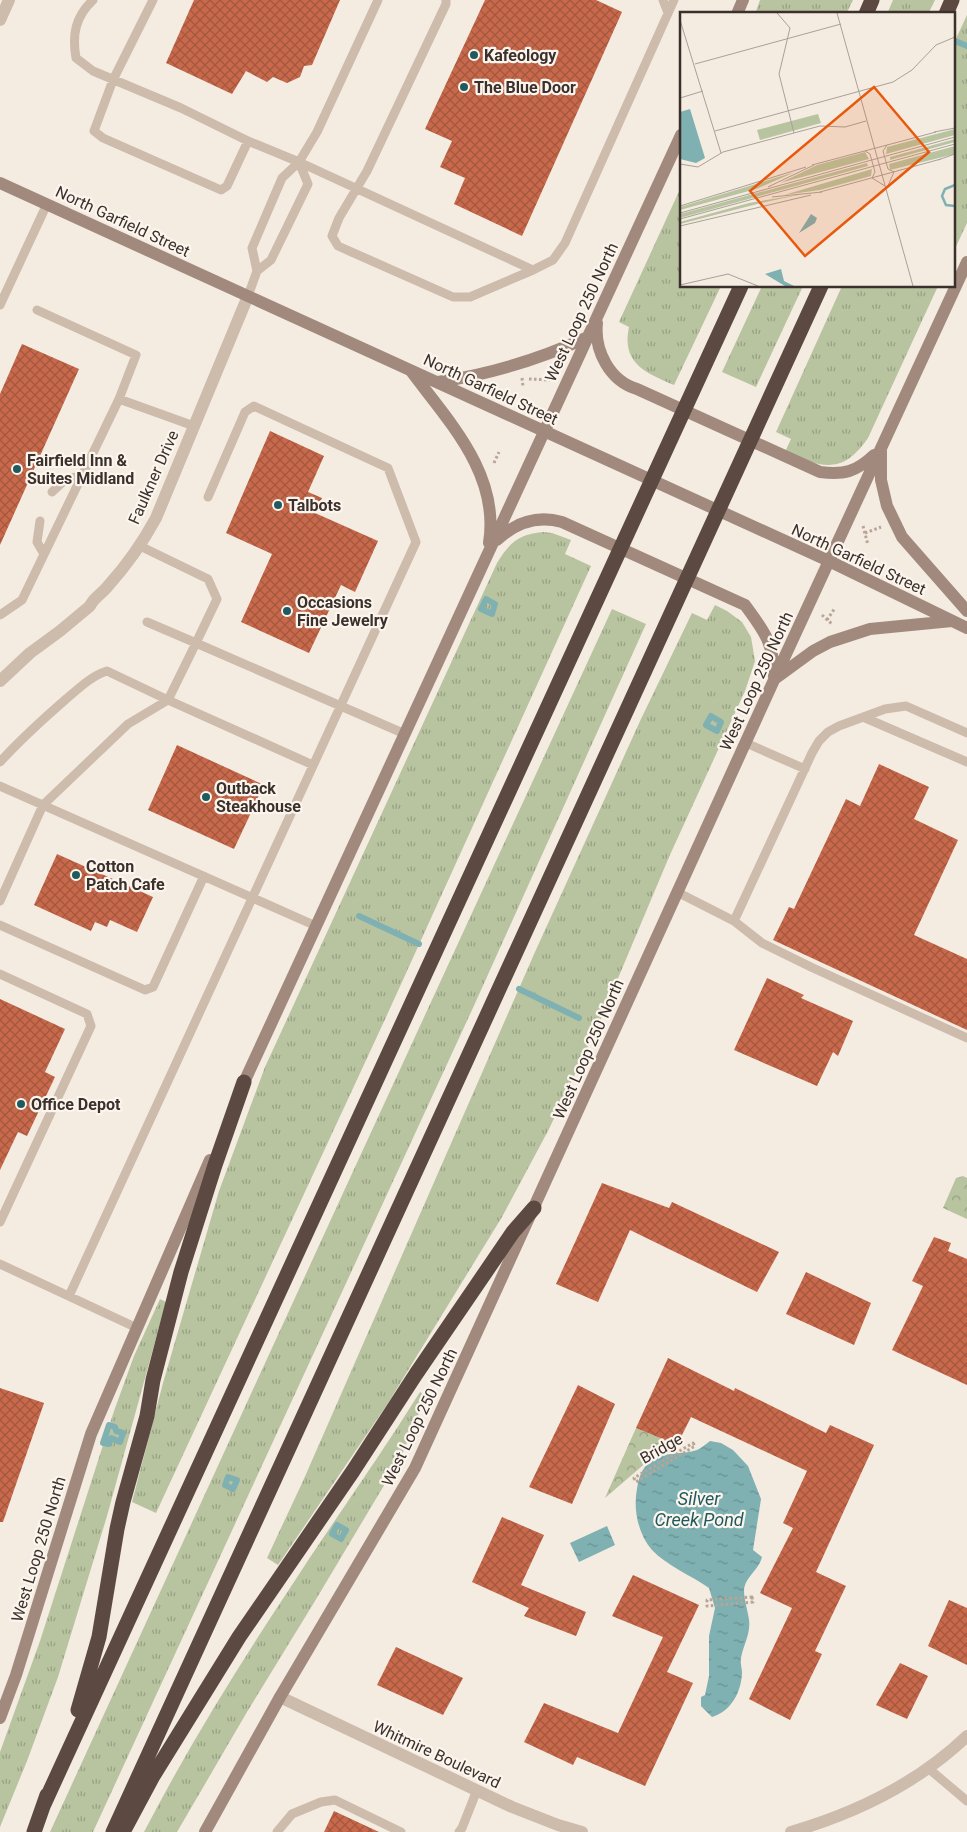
<svg xmlns="http://www.w3.org/2000/svg" width="967" height="1832" font-family="Roboto,sans-serif">
<style>
.grass{fill:url(#grass-tufts)}
.park{fill:url(#park-crowns)}
.water{fill:url(#water-ripples)}
.lines{fill:none;stroke-linecap:round;stroke-linejoin:round}
.stream{stroke:#7fb0b2;stroke-width:6}
.building{fill:url(#building-cross-hatch)}
.path{stroke:#b9a596;stroke-width:3;stroke-dasharray:2.5 2.5;stroke-linecap:butt}
.service{stroke:#cdbbac;stroke-width:9}
.minor{stroke:#cdbbac;stroke-width:12}
.tertiary{stroke:#cdbbac;stroke-width:12}
.secondary{stroke:#a18a7d;stroke-width:12}
.motorway{stroke:#5c4a42;stroke-width:15}
.poi-dot{fill:#1f5a5e;stroke:#fbf5ee;stroke-width:2}
.labels{text-anchor:middle;stroke-width:4.5;stroke-linejoin:round;paint-order:stroke}
.poi-label{font-size:16px;font-weight:bold;fill:#3b302b;stroke:#fbf5ee;text-anchor:start}
.street-label{font-size:16px;fill:#3b302b;stroke:#fbf5ee}
.water-label{font-size:18px;font-style:italic;fill:#1f5a5e;stroke:#fbf5ee}
.inset-river{fill:none;stroke:#7fb0b2;stroke-width:2.5}
.inset-road{fill:none;stroke:#aaa098;stroke-width:1}
.view{fill:#e8590c;fill-opacity:0.15;stroke:#e8590c;stroke-width:2.5}
.inset-edge{fill:none;stroke:#3b302b;stroke-width:2.5}
</style>
<defs>
<pattern id="grass-tufts" width="24" height="20" patternUnits="userSpaceOnUse" patternTransform="scale(1.25)"><rect width="24" height="20" fill="#b8c4a0"/><path d="M3 7l-1-3M5 7V3M7 7l1-3M15 17l-1-3M17 17v-4M19 17l1-3" fill="none" stroke="#97a083"/></pattern>
<pattern id="park-crowns" width="20" height="18" patternUnits="userSpaceOnUse" patternTransform="scale(1.25)"><rect width="20" height="18" fill="#b8c4a0"/><path d="M2 6a3 3 0 1 1 6 0M12 15a3 3 0 1 1 6 0" fill="none" stroke="#97a083"/></pattern>
<pattern id="water-ripples" width="26" height="14" patternUnits="userSpaceOnUse" patternTransform="scale(1.25)"><rect width="26" height="14" fill="#7fb0b2"/><path d="M2 4q2-2 4 0t4 0M15 11q2-2 4 0t4 0" fill="none" stroke="#699091"/></pattern>
<pattern id="building-cross-hatch" width="8" height="8" patternUnits="userSpaceOnUse" patternTransform="scale(1.25)"><rect width="8" height="8" fill="#c8694b"/><path d="M0 0l8 8M0 8l8-8" fill="none" stroke="#a4573f"/></pattern>
</defs>
<rect width="100%" height="100%" fill="#f4ebe1"/>
<!-- grass -->
<path class="grass" d="M760,0H853L846,14H755Z
M893,0H935L928,14H887Z
M967,15V223L953,253V45Z
M681,187V286H721L674,385C647,373 621,364 629,327L619,322Z
M762,286H803L756,387L722,372Z
M842,286H938L868,438C842,476 821,467 785,452L791,439L776,432Z
M543,532L552,533L571,540L565,554L591,566L387,1015L156,1513L132,1502L163,1383L219,1191L265,1067L497,563C509,543 519,534 543,532Z
M715,605L727,611L742,622L751,637L755,661L745,691L669,857L600,1021L549,1129L502,1217L388,1403L278,1565L267,1558L303,1481L535,952L641,719L692,613L707,620Z
M612,609L646,624L472,1010L93,1832H50L344,1191Z
M160,1299L166,1302L107,1516L58,1677L27,1761L0,1827V1752L40,1641L114,1411L134,1356Z
M420,1392L426,1396L401,1457L392,1472L315,1601L247,1712L177,1832H144C188,1747 239,1665 292,1585C334,1520 379,1458 420,1392Z"/>
<!-- park -->
<path class="park" d="M963,1176L967,1178V1219L943,1208L956,1178Z
M636,1428L670,1442L605,1498Z"/>
<!-- water -->
<path class="water" d="M710,1441L721,1443L733,1450L748,1466L761,1499L753,1550L762,1557C759,1570 745,1577 744,1590C744,1600 748,1611 749,1620C751,1633 743,1646 741,1658C740,1663 742,1668 742,1673C741,1693 731,1711 712,1717L701,1706V1697L705,1695L709,1676V1636L715,1608L709,1588C692,1576 666,1565 652,1550C638,1534 633,1509 637,1489C639,1476 642,1467 653,1460C667,1451 682,1455 697,1450C701,1448 706,1444 710,1441Z
M607,1526L615,1545L579,1562L570,1543Z"/>
<g class="lines">
<!-- stream -->
<path class="stream" d="M955,41L967,46
M486,599L495,604L492,614L481,609Z
M711,716L721,722L717,731L706,725Z
M359,916L419,944
M519,989L579,1018
M109,1425L115,1427L116,1431L123,1433L120,1442L111,1438L109,1444L103,1443Z
M228,1477L237,1480L233,1489L225,1485Z
M337,1525L346,1530L341,1539L332,1534Z"/>
</g>
<!-- building -->
<path class="building" d="M194,0H340L312,65L304,66L300,77L287,83L273,77L267,82L246,71L232,94L166,63Z
M485,0H596L622,12L522,236L454,204L465,178L440,167L452,141L425,129Z
M22,344L79,369L0,545V394Z
M270,431L324,456L308,492L322,498L315,513L378,541L355,592L341,585L309,653L241,622L272,554L226,533Z
M177,745L264,785L234,849L148,810Z
M879,764L929,787L914,819L958,840L914,935L967,959V1030L773,940L789,907L794,909L846,799L860,806Z
M57,854L153,897L137,932L110,920L107,927L95,922L91,931L34,905Z
M767,978L804,995L801,998L853,1021L838,1056L833,1052L817,1086L734,1050Z
M0,999L65,1029L45,1072L55,1077L27,1136L18,1132L0,1170Z
M602,1183L669,1208L672,1202L779,1252L757,1292L630,1230L598,1302L556,1284Z
M934,1237L951,1243L948,1251L967,1259V1385L892,1350L923,1286L912,1281Z
M806,1272L871,1303L854,1345L786,1314Z
M668,1358L734,1391L735,1388L826,1433L830,1425L874,1445L816,1572L846,1586L815,1651L822,1654L790,1720L749,1699L792,1608L760,1593L793,1528L783,1523L807,1471L691,1417L677,1445L636,1428Z
M578,1385L615,1404L572,1504L529,1487Z
M0,1388L44,1403L3,1522H0Z
M502,1517L544,1535L521,1585L586,1612L576,1636L524,1616L529,1608L472,1582Z
M633,1575L699,1605L667,1672L693,1683L645,1786L577,1757L573,1765L524,1742L544,1703L618,1733L663,1637L612,1616Z
M949,1600L967,1608V1665L928,1646Z
M396,1647L463,1678L443,1715L377,1685Z
M900,1663L928,1676L907,1719L876,1705Z
M334,1811L379,1832H324Z"/>
<g class="lines">
<!-- path -->
<path class="path" d="M522,378L523,387
M529,379L550,380
M494,463L499,452
M863,526L868,545
M865,533L881,527
M822,615L832,624
M827,620L835,608
M693,1443L695,1446L636,1482L634,1478Z
M752,1597L753,1602L707,1606V1600Z"/>
<!-- service -->
<path class="service" d="M93,0C75,17 72,35 76,58L93,71L181,108L248,141
M153,0L113,80L94,131L103,138L221,190L227,186L248,141L299,162L533,270
M446,0V4L367,171L339,218L332,236L338,246L453,297H470L533,270L553,260L565,243L674,0
M663,0L668,13
M257,271L252,248L282,178L299,162L317,132L378,0
M248,296L257,271L271,260L308,184L299,162
M0,305L47,204
M37,310L136,355L119,399L194,426
M52,492L66,479L82,476
M40,521L37,542L44,554
M140,546L208,579L217,599L196,643L405,734
M0,615L22,600L119,399
M863,717L967,762
M746,743L805,769
M0,762C21,739 42,720 65,700C78,689 91,676 107,671L168,700L196,643L147,622
M0,786L316,926
M677,892L734,921L812,753L819,741L828,732L839,726L885,709L906,706L967,733
M0,901L43,805L128,724L168,700L313,765
M734,921L762,943L813,968L967,1038
M0,925L145,990L153,987L204,876
M0,974L87,1014L91,1026L0,1222
M0,1264L137,1328
M69,1296L416,542L388,468L254,406L245,412L208,497
M928,1768L967,1801
M277,1832L292,1814L321,1802L335,1800L401,1832
M459,1832L462,1828L477,1790"/>
<!-- minor -->
<path class="minor" d="M280,1697L512,1807L558,1825L582,1832
M791,1832C856,1813 918,1783 967,1736"/>
<!-- tertiary -->
<path class="tertiary" d="M0,20L9,0
M0,681L30,653L60,631L90,606C93,598 103,593 108,586C126,566 143,542 156,518L248,296"/>
<!-- secondary -->
<path class="secondary" d="M737,14L743,0
M0,183L829,561L967,628
M597,323C594,351 610,381 637,389L820,472C844,475 856,472 874,455
M411,371C449,422 500,474 489,543
M438,382C492,374 538,360 588,337
M881,451V480L887,506L902,537L967,611
M497,540C515,523 537,515 562,522L745,605C764,631 774,643 774,677
M776,678L813,651L830,642L870,629L952,621
M240,1091L681,135
M0,1718L16,1675L91,1434L210,1160
M205,1832L280,1697L415,1468L774,680L967,262"/>
<!-- motorway -->
<path class="motorway" d="M866,14L872,0
M946,14L952,0
M78,1710L99,1637L117,1529L123,1502L147,1416L153,1380L181,1272L215,1165L244,1082
M44,1804L741,286
M34,1832L47,1795
M113,1832L821,286
M123,1832L153,1776L239,1637L353,1471L416,1374L513,1232L534,1208"/>
</g>
<!-- markers -->
<g class="poi-dot">
<circle cx="474" cy="55" r="5"/>
<circle cx="464" cy="87" r="5"/>
<circle cx="17" cy="469" r="5"/>
<circle cx="278" cy="505" r="5"/>
<circle cx="287" cy="611" r="5"/>
<circle cx="206" cy="797" r="5"/>
<circle cx="76" cy="875" r="5"/>
<circle cx="21" cy="1104" r="5"/>
</g>
<g class="labels">
<!-- poi labels -->
<g class="poi-label">
<text x="484" y="61">Kafeology</text>
<text x="474" y="93">The Blue Door</text>
<text x="27" y="466">Fairfield Inn &amp;<tspan x="27" dy="18">Suites Midland</tspan></text>
<text x="288" y="511">Talbots</text>
<text x="297" y="608">Occasions<tspan x="297" dy="18">Fine Jewelry</tspan></text>
<text x="216" y="794">Outback<tspan x="216" dy="18">Steakhouse</tspan></text>
<text x="86" y="872">Cotton<tspan x="86" dy="18">Patch Cafe</tspan></text>
<text x="31" y="1110">Office Depot</text>
</g>
<!-- street labels -->
<g class="street-label">
<text transform="translate(123 221) rotate(25)" y="6">North Garfield Street</text>
<text transform="translate(581 312) rotate(-65)" y="6">West Loop 250 North</text>
<text transform="translate(491 389) rotate(25)" y="6">North Garfield Street</text>
<text transform="translate(153 477) rotate(-66)" y="6">Faulkner Drive</text>
<text transform="translate(859 559) rotate(25)" y="6">North Garfield Street</text>
<text transform="translate(756 681) rotate(-65)" y="6">West Loop 250 North</text>
<text transform="translate(588 1049) rotate(-66)" y="6">West Loop 250 North</text>
<text transform="translate(419 1417) rotate(-64)" y="6">West Loop 250 North</text>
<text transform="translate(661 1448) rotate(-29)" y="6">Bridge</text>
<text transform="translate(38 1549) rotate(-73)" y="6">West Loop 250 North</text>
<text transform="translate(437 1754) rotate(25)" y="6">Whitmire Boulevard</text>
</g>
<!-- water labels -->
<g class="water-label">
<text x="699" y="1505">Silver<tspan x="699" dy="21">Creek Pond</tspan></text>
</g>
</g>
<!-- overview -->
<g transform="translate(680 12)">
<rect width="275" height="275" fill="#f4ebe1"/>
<path d="M138,102L141,111L80,128L77,118ZM275,117V123L206,142L207,135ZM275,127V130L210,148V145ZM275,134V142L210,158L209,152ZM185,140L189,147L100,171L137,153ZM187,151L188,154L0,206V202ZM192,157L191,164L140,178L104,183ZM115,160L76,177L0,198V195ZM123,182L81,191L0,212V210L69,191Z" fill="#b8c4a0"/>
<path d="M10,97L25,146L16,151L0,147V100ZM131,202L137,206L135,211L119,221ZM101,257L104,269L114,274H105L85,262Z" fill="#7fb0b2"/>
<path class="inset-river" d="M275,173L265,177L262,184L266,193L275,194"/>
<path class="inset-road" d="M97,1L110,16L99,62L114,121M157,1L233,274M0,8L41,141M15,52L161,12M0,86L23,79M35,119L213,70L232,58L256,33L275,25M254,120L275,116M207,133L203,139L208,157L214,160L207,176M185,139L190,142L195,160L192,166L205,174M258,148L275,142M0,152L18,155L43,140L140,114L165,115L186,109M132,153L256,120M88,175L134,153M140,180L261,147M92,185L142,180M0,194L126,155M0,201L275,125M0,207L275,132M0,214L131,183M0,273L48,262L78,274"/>
<path class="view" d="M194,75L249,140L125,244L70,179Z"/>
<rect width="275" height="275" class="inset-edge"/>
</g>
</svg>
